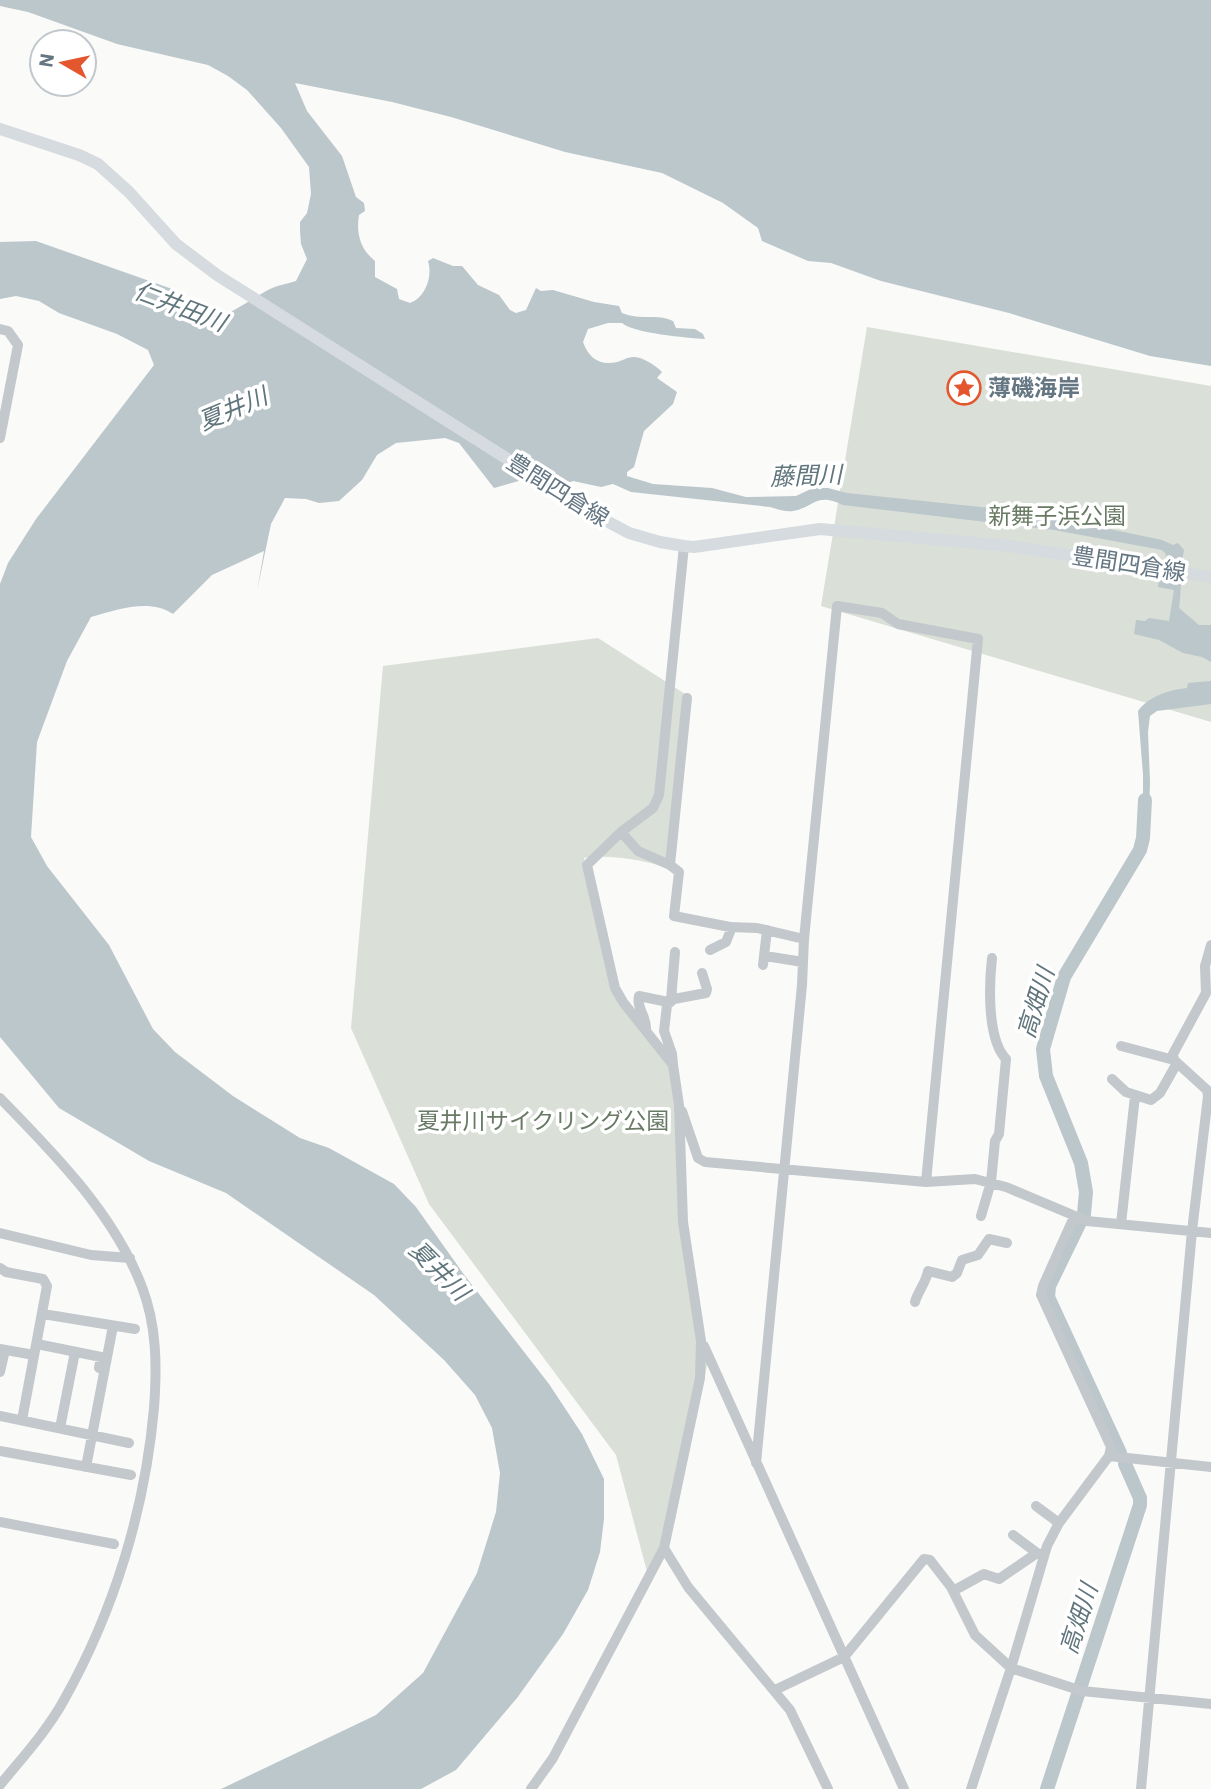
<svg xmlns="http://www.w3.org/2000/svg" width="1211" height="1789" font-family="'IBM Plex Sans','Noto Sans JP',sans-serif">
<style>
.green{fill:#dadfd7}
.water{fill:#bbc7cb}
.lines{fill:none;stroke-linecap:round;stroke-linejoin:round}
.river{stroke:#bbc7cb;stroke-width:14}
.minor{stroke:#c3c8cc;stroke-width:10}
.major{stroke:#d6dbdf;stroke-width:12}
.labels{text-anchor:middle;stroke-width:7;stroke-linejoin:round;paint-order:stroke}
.poi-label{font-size:23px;font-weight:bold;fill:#657683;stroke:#fff;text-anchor:start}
.street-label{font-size:23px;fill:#657683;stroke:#fff}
.park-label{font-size:23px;fill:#687a64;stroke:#fff}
.water-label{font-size:24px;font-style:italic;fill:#60757c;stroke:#fff}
</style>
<rect width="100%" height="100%" fill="#fafaf8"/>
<!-- green -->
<path class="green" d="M867,327L1211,386V722L821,606Z
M598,638L685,694L667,868C646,860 606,854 584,858L615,988L674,1062L684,1220L708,1361L674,1524L649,1579L616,1455L429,1204L351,1028L383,666Z"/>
<!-- water -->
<path class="water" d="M0,0H1211V366L1150,356L1009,313L881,281L831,263L808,261L762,241L758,228L723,203L662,173L565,152L451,117L392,102L295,83L307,111L342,156L356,197L364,203L365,211L359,215C356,233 360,249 375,261V277L397,289L399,299L410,303C425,298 433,277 428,261L433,258L453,266H462L478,285L499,295L510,310L516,313L526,310L536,288L541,291L553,290L594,302L619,306L622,313C641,321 657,313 673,321L676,328L695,329L703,334L705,339C688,338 632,333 622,323H608L588,329L583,342C589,358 599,366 617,362C622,361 627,357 633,357C643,357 655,365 662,372L657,378L677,392L673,404L644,431L634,467L627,472V476L653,484L712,488L746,497L796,496L813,488H828L847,493L1028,512L1162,540L1173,545L1178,543L1184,550C1180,570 1182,588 1179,608L1199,625H1211V662L1202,657L1183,653L1159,640L1134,634L1136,620L1145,621L1149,618L1169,621L1174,590L1158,587L1159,579L1164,574L1166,554L1162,550L1054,530L843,505C816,492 815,507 793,511C785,512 777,509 770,507L631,492L613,484L601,487L573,481L563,485L553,478L522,480L494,488L459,443L445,438L396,443L377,455L362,480L339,501L319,503L306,499L285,498L271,524L257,591L264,551L212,575L173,614C149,598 117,610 91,617L67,661L37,742L31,837L47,866L109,945L153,1029L175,1052L233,1096L300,1138L329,1148L394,1184L416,1207L465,1276L549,1384L582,1434L604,1479V1519L600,1552L588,1590L563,1634L517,1698L456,1770L421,1789H221L376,1715L423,1673L477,1573L496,1512L500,1473L492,1428L475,1395L444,1360L374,1295L226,1193L149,1161L59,1108L0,1037V584L8,563L36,519L154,365L148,350L117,334L59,313L39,301L16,296L0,299V242L36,241L175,290C220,333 226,312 270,289C278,285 287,284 296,281L307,259L301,244L300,231V222L307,213L311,194L309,167L281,128L247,90L228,76L208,65L117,44L28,12L0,6Z
M1211,681V704L1157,711L1150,716L1148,732L1150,781L1149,819H1143V775L1138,711C1149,696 1169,690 1187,688L1188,683Z"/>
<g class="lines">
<!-- river -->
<path class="river" d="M1120,1453L1048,1297L1049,1286L1084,1214L1086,1192L1081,1163L1046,1076L1043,1049L1064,977L1140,850L1143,838L1145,800
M1047,1789L1140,1505V1498L1125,1464"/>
<!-- minor -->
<path class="minor" d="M0,329L8,331L18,345L0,438
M621,832L638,851L670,865L679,872L674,916L730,927L757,928L804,939L802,985L756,1463
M670,865L687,698
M804,939L837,606L882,613L898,624L978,639L926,1182
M710,950L726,942L732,927
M765,956L803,962
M763,965L767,930
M671,1000L675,952
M646,1029C647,1017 636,1008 639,996L668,1002
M1121,1046L1174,1060
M673,1064L672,1054L664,1031L667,1005L674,999L706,993L707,989L702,973
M1112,1079L1126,1092L1151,1100L1160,1093L1177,1063
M0,1098C54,1153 114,1214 142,1287C157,1326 157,1367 154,1408C145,1510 114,1611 64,1700C47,1731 22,1758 0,1785
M682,1111L698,1158L705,1162L926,1182L975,1179L1006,1187L1087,1221L1211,1233
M981,1216L991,1182L995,1141L999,1134L1006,1059C987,1039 989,985 992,958
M1074,1217L1043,1286L1041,1295L1111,1447L1109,1456L1211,1467
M1121,1224L1135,1096
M0,1233L91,1255L130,1258
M0,1268L6,1272L43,1279L47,1286L22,1420
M915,1302C918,1291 926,1283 928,1271L952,1277L957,1273L962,1260L978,1255L989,1239L1007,1243
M43,1314L135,1329
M37,1344L101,1357L99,1368
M704,1346L904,1789
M0,1349L34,1355
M0,1372L5,1350
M0,1416L129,1443
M60,1428L75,1352
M0,1451L131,1475
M86,1467L113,1326
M1036,1506L1059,1523
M0,1522L114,1544
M1013,1535L1037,1553
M664,1548L688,1587L790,1710L828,1789
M953,1591L984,1574L999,1579L1037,1553L1044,1555
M775,1690L844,1657L924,1559L930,1560L951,1587L975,1635L1011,1668L1082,1691L1211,1704
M531,1789L553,1758L664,1548L700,1378L701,1341L683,1222L679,1105L673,1065L623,1002L615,988L587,865L621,832L653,808L659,795L684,546
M971,1789L1011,1668L1047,1546L1059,1523L1109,1456
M1141,1789L1192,1231L1208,1096L1207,1090L1174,1060L1173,1054L1206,993L1205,966L1211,945"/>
<!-- major -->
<path class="major" d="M0,129L79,155L98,164L129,192L176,244L217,275L599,517L629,533L660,542L684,546L694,547L820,529L1009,546L1211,577"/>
</g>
<!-- icons -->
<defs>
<symbol id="sight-ring" viewBox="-11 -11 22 22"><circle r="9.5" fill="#fff" stroke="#e4572e" stroke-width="1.5"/><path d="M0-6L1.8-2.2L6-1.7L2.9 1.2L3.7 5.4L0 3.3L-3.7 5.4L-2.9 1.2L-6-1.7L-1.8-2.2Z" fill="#e4572e"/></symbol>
</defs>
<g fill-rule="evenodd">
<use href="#sight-ring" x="945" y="369" width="38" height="38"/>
</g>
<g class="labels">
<!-- poi labels -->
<g class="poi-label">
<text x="988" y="396">薄磯海岸</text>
</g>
<!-- street labels -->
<g class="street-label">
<text transform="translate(558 490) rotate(32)" y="8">豊間四倉線</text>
<text transform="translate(1129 564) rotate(9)" y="8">豊間四倉線</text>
</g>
<!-- park labels -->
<g class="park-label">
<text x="1057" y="524">新舞子浜公園</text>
<text x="543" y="1129">夏井川サイクリング公園</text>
</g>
<!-- water labels -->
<g class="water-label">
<text transform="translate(180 307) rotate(21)" y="8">仁井田川</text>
<text transform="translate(233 409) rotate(-23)" y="8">夏井川</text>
<text transform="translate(806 476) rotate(-2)" y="8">藤間川</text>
<text transform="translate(1036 1003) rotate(-73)" y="8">高畑川</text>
<text transform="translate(439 1271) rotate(45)" y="8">夏井川</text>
<text transform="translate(1079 1619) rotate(-72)" y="8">高畑川</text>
</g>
</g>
<!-- north arrow -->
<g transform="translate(63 63) rotate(279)"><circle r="33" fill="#ffffff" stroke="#c1c8cd" stroke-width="2"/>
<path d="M0-5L12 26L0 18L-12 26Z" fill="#e4572e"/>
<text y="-10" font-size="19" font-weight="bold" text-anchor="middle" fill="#657683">N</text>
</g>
</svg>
